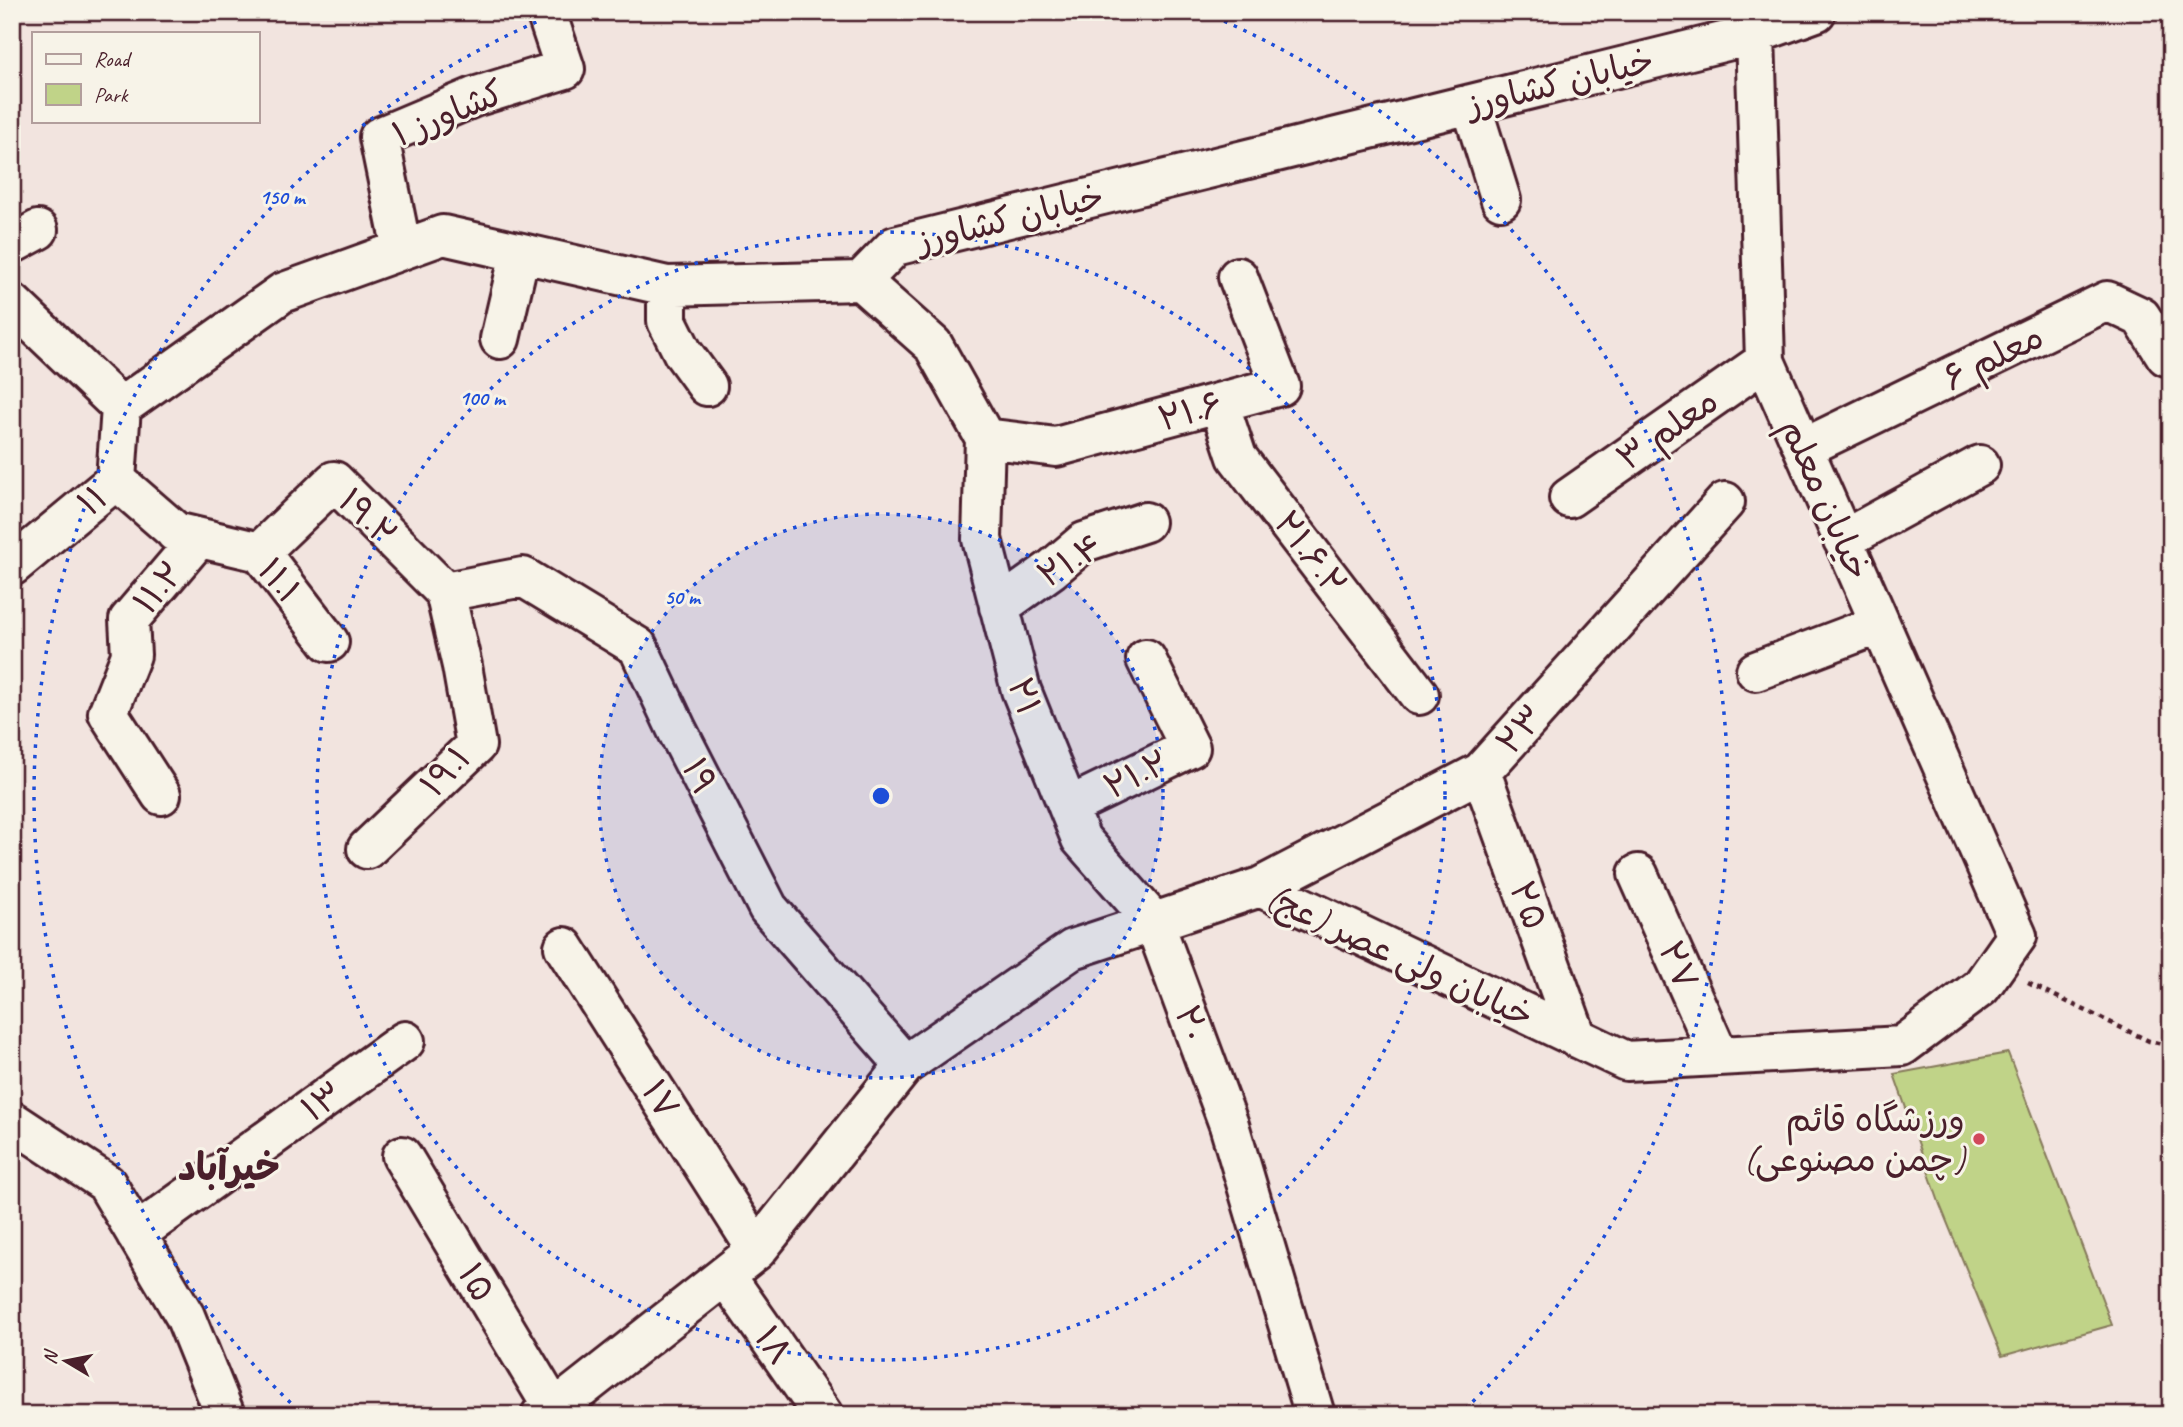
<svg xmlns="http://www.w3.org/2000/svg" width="2183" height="1427" font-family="Caveat,'Playpen Sans Arabic',sans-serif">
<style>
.green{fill:#c0d388;stroke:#85795a;stroke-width:2}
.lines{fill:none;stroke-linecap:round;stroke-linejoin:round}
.minor-casing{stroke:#4a1f2b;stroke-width:44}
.path{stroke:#4a1f2b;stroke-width:4.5;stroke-dasharray:5 5;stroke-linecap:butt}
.minor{stroke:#f7f3e8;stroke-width:38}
.ring{fill:none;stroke:#1d4ed8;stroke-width:3.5;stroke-dasharray:3.5 7}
.poi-dot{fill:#d1495b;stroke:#f7f3e8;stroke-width:2.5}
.labels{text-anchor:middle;stroke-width:6;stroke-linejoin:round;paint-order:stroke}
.street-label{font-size:35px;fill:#4a1f2b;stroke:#f7f3e8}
.poi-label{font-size:35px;fill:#4a1f2b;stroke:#f7f3e8;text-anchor:end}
.quarter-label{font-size:38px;font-weight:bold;fill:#4a1f2b;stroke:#f7f3e8}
.centre{fill:#1d4ed8;stroke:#f7f3e8;stroke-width:3.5}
.ring-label{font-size:21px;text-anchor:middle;font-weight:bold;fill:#1d4ed8;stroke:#f7f3e8;stroke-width:6;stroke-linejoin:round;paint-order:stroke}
</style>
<rect width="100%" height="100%" fill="#f2e4df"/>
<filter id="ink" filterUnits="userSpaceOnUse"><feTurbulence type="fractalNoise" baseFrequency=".0143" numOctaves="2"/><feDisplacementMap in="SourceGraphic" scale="14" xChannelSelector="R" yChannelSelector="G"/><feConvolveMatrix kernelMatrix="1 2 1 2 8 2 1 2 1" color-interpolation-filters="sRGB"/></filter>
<g filter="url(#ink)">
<!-- green -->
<path class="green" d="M2008,1053L2112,1325L2002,1356L1940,1205L1894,1074Z"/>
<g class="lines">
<defs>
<path id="minor" d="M1471,104L1501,200
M12,244L38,230
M402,250L379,137L474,97L565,69L546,12
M861,281L933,345L985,438
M667,286V321L683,353L707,386
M12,303L121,407
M500,339L520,253
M1219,403L1237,457L1419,695
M121,407L282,293L443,235L667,286L861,281L895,246L1755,34L1816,12
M985,438L982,539L1021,690L1081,839L1154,922L1229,1125L1315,1415
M985,438L1056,447L1280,386L1238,277
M1804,448L2107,301L2141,317L2166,356
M116,480L192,546L129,620L131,655L108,713L161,795
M1569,498L1765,361
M175,532L260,552L329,642
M1843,540L1980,465
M260,552L334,481L445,592
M12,566L116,480L121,407
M445,592L523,577L638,647L677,730L768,908L905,1065
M999,607L1052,569L1084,542L1145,522
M1756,671L1880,624
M1481,772L1577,1038
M1068,807L1190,748L1146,659
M367,849L476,745L462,666L445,592
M1638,874L1719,1056
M1260,887L1481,772L1725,502
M564,947L757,1250
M12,1121L106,1183L185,1316L225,1415
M402,1156L553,1408
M136,1234L405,1041
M725,1275L823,1415
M541,1415L573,1395L757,1250L905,1065L1073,949L1260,887L1626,1061L1902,1046L1981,987L2017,936L1765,361L1755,34"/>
</defs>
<!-- minor casing -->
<use href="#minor" class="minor-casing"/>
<!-- path -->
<path class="path" d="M2028,983L2149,1041L2171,1046"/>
<!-- minor -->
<use href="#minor" class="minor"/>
</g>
</g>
<!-- distance rings -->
<circle cx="881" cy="796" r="282" fill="#1d4ed8" fill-opacity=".12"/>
<g class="ring">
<circle cx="881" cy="796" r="282"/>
<circle cx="881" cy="796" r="564"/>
<path d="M298 1410A847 847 0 0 1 557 13M1205 13A847 847 0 0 1 1464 1410"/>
</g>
<!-- markers -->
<circle class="poi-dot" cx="1979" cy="1139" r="7"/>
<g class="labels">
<!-- street labels -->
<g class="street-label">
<text transform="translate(1560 82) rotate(-14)" y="12">خیابان کشاورز</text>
<text transform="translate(448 113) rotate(-23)" y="12">۱ کشاورز</text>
<text transform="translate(1010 218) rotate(-14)" y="12">خیابان کشاورز</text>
<text transform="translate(1993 357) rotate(-26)" y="12">۶ معلم</text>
<text transform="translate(1190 411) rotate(-15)" y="12">۲۱.۶</text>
<text transform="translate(1667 429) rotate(-35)" y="12">۳ معلم</text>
<text transform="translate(1826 499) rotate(66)" y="12">خیابان معلم</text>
<text transform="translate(92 500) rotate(-40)" y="12">۱۱</text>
<text transform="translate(368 517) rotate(44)" y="12">۱۹.۲</text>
<text transform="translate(1311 553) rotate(53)" y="12">۲۱.۶.۲</text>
<text transform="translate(1070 560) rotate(-32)" y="12">۲۱.۴</text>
<text transform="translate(280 580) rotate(50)" y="12">۱۱.۱</text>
<text transform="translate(158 587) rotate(-50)" y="12">۱۱.۲</text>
<text transform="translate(1025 696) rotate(71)" y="12">۲۱</text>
<text transform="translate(1520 729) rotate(-48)" y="12">۲۳</text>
<text transform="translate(445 771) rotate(-47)" y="12">۱۹.۱</text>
<text transform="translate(1136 774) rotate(-26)" y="12">۲۱.۲</text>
<text transform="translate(700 776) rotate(63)" y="12">۱۹</text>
<text transform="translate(1529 905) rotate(70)" y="12">۲۵</text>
<text transform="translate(1400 956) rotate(25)" y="12">خیابان ولی عصر (عج)</text>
<text transform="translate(1679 965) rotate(66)" y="12">۲۷</text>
<text transform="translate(1192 1023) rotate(70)" y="12">۲۰</text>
<text transform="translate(661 1099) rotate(57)" y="12">۱۷</text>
<text transform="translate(322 1101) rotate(-35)" y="12">۱۳</text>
<text transform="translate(477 1282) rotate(59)" y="12">۱۵</text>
<text transform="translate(774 1345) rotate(55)" y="12">۱۸</text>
</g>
<!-- poi labels -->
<g class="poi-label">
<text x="1965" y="1131">ورزشگاه قائم<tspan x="1965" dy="40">(چمن مصنوعی)</tspan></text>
</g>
<!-- quarter labels -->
<g class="quarter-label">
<text x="229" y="1180">خیرآباد</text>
</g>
</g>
<circle cx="881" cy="796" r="10" class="centre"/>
<g class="ring-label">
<text x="282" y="204">150 m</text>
<text x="482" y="405">100 m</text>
<text x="682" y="604">50 m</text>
</g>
<!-- margin -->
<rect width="2183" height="1427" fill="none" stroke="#f7f3e8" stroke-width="42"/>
<rect x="21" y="21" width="2141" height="1385" fill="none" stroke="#4a1f2b" stroke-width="2.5" filter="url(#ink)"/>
<!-- legend -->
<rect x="32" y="32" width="228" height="91" fill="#f7f3e8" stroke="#b29e9c" stroke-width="2"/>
<rect x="46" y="54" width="35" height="10" fill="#f7f3e8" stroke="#b29e9c" stroke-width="2"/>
<text x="94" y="66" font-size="21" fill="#4a1f2b">Road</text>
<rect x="46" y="84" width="35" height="21" fill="#c0d388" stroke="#b29e9c" stroke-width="2"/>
<text x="94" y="102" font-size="21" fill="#4a1f2b">Park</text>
<!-- north arrow -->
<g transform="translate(66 1361) rotate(280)" stroke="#f7f3e8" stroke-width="5" paint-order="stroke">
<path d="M0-5L12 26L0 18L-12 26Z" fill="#4a1f2b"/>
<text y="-10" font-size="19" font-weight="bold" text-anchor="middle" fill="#4a1f2b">N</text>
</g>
</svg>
